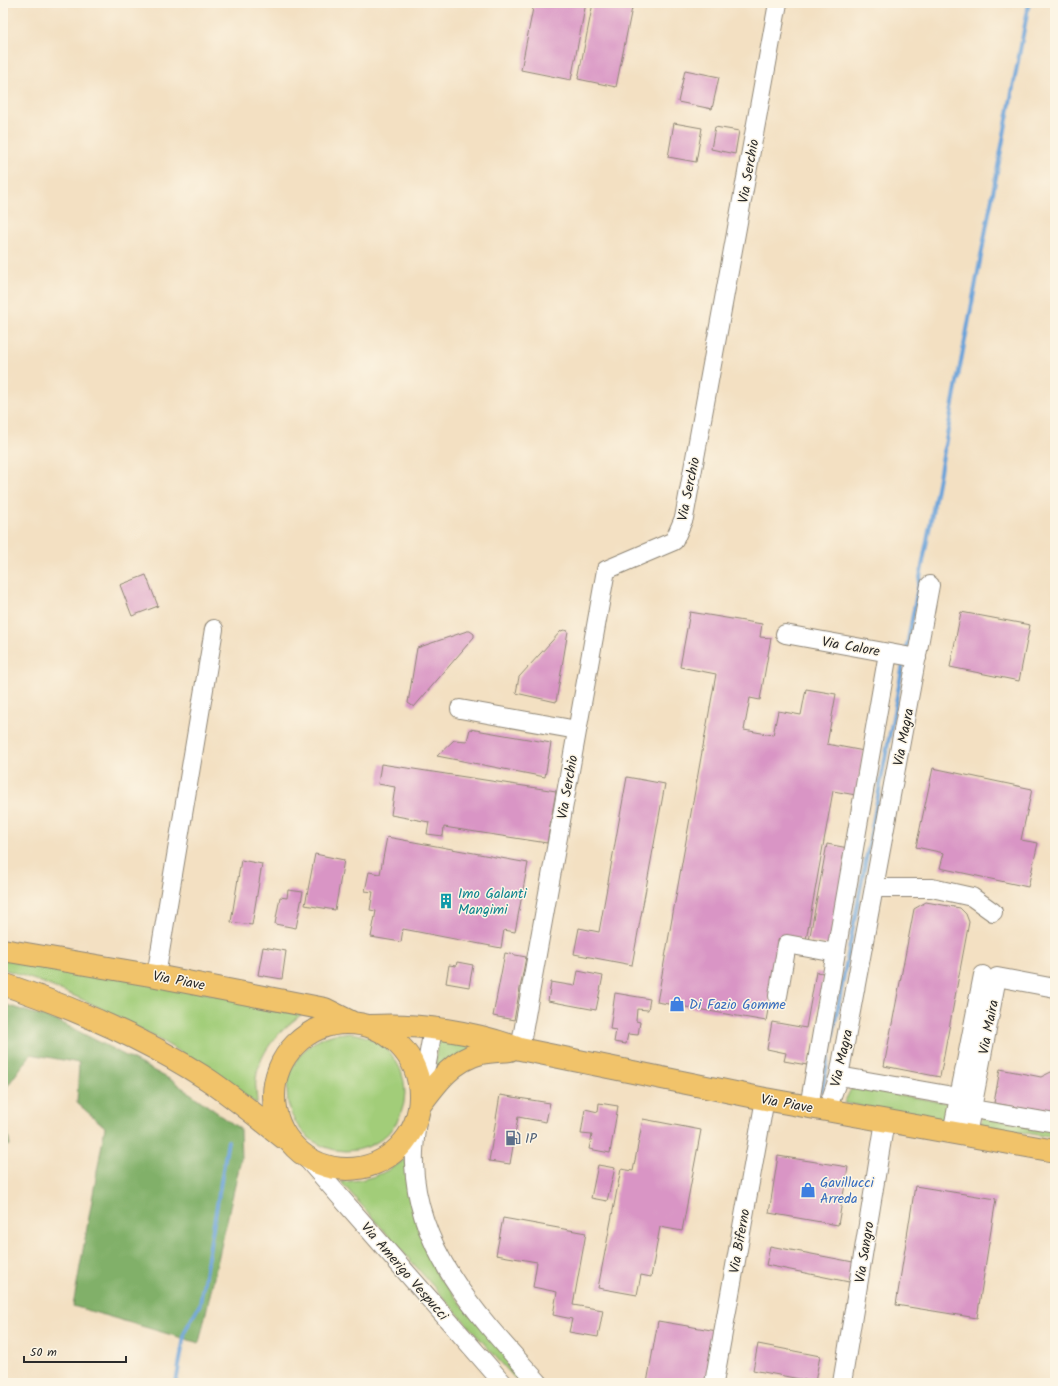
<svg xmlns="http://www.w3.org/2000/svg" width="1058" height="1386" font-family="Kalam,sans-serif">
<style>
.green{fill:#a2cd79;stroke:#667c52}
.forest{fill:#81b069;stroke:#566e4a}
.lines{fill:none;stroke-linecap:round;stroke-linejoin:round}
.stream{stroke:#6aa3d9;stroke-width:4}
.building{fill:#d995c5}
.minor-casing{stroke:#8f8676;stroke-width:20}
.major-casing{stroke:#8f8676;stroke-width:24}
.minor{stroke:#fff;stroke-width:18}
.major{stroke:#f1c36a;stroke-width:22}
.labels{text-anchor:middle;stroke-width:3;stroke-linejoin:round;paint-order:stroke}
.street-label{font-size:14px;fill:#2b2b2b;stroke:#fcf5e5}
.culture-label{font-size:14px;fill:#0d838f;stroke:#fcf5e5;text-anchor:start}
.shop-label{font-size:14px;fill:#366cbe;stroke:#fcf5e5;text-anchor:start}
.service-label{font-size:14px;fill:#4e5e75;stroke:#fcf5e5;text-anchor:start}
</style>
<rect width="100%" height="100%" fill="#fcf5e5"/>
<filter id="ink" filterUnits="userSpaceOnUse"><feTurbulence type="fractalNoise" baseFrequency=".025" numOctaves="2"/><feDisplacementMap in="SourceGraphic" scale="8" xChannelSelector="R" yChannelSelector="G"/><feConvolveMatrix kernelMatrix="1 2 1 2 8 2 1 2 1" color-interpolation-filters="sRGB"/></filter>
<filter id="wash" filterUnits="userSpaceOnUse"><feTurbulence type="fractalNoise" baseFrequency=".012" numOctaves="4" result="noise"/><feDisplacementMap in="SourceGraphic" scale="16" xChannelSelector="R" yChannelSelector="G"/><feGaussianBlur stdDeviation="0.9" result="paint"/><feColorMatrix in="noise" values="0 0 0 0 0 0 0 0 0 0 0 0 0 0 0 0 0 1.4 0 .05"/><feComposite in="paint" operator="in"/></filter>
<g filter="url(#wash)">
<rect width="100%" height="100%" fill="#f3e0c2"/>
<!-- green -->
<path class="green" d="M3,957L306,1011C282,1029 260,1048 256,1079C255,1087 257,1096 257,1104C224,1082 192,1058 158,1039C109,1010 57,986 3,969Z
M287 1092a59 59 0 1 1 118 0a59 59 0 1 1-118 0Z
M438,1036L491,1046L434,1077Z
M852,1087L948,1103L945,1121L844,1103Z
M982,1116L1055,1129V1138L981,1125Z
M406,1158C410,1203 416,1238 439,1278L529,1383H519L341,1182C369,1180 384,1175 406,1158Z"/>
<!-- forest -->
<path class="forest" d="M3,1004L58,1021L109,1047L173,1081L240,1129L241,1159L199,1343L73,1306L105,1127L77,1103L79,1063L31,1054L3,1092Z
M3,1107L10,1145L3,1148Z"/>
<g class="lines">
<!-- stream -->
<path class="stream" d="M906,651L1029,3
M822,1091L904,659
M176,1383L185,1331L200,1304L228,1141"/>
</g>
<g id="blocks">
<!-- building -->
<path class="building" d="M534,3H586L571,80L521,70Z
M593,3H605L632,8L616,87L578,79Z
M685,70L719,77L712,109L678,102Z
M674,123L702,128L696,162L668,157Z
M715,127L739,131L735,154L711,149Z
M146,575L158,606L132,616L120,585Z
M690,612L762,624L760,637L771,638L760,700L750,698L744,730L773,735L778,711L801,715L806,689L836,694L827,744L864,751L856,795L833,791L806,940L781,936L766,1021L657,1002L716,674L680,667Z
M961,612L1030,625L1019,681L950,667Z
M564,630L568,631L556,702L516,693L519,677L561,631Z
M467,631H470L474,634V637L414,707L408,703L417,648Z
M470,729L551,743L545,777L437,756L454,740L467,741Z
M381,764L556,791L547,843L444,827L443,836L427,834L429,822L391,815L395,787L378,784Z
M933,768L1032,789L1021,840L1038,843L1028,887L940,868L944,853L916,847Z
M627,777L665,784L632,965L574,954L579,928L599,932Z
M387,837L528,863L515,932L504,930L501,948L403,929L401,942L371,937L376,911L370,910L373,892L365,891L369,872L380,874Z
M827,844L848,848L830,945L809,941Z
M315,854L344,860L335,910L305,905Z
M241,860L262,864L252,925L231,922Z
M288,890L303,892L296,928L275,924L280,897L287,898Z
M926,902L960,908L966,914L969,922L940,1077L884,1066L914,909Z
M263,947L286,951L282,979L258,975Z
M505,953L526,957L514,1020L493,1016Z
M457,962L473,965L469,987L446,983L449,965L456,966Z
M578,971L603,976L596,1010L548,1001L551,982L575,986Z
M816,972L824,973L807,1065L784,1061L786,1053L767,1049L772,1022L806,1028Z
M615,993L650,999L648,1010L637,1009L636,1021L640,1022L638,1035L628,1034L626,1044L614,1042L616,1030L610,1029Z
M1000,1069L1041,1077L1051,1072L1055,1073V1114L994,1103Z
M500,1095L550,1103L546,1122L518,1117L510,1164L489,1161Z
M599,1103L618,1106L610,1153L589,1149L592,1135L581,1134L585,1109L598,1112Z
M643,1119L701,1130L682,1231L660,1227L651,1277L641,1275L637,1295L598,1288L621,1169L633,1171Z
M778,1156L848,1167L838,1225L769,1213Z
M598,1165L615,1168L607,1201L591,1198Z
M915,1186L996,1199L977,1318L896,1305Z
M503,1218L586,1233L573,1305L603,1310L598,1337L569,1332L572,1319L553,1315L557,1292L533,1287L537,1262L496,1255Z
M770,1246L853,1262L849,1282L766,1265Z
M658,1321L717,1331L708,1383H647Z
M758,1344L820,1356L815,1382L753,1370Z"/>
</g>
</g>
<g filter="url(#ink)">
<use href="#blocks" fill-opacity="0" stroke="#8f8676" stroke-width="1"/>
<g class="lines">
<defs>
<path id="minor" d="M785,634L917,658
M460,709L577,730
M875,888H932L972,897L993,912
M156,976L214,629
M778,996L787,944L836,953
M520,1049L606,570L674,541L684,518L778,3
M839,1076L970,1099
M420,1085L427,1063L433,1029
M809,1107L888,653
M973,1109L1055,1123
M827,1110L839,1076L930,585
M417,1118C416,1133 413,1148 414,1163C417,1254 482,1320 539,1383
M952,1133L983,975
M967,1135L997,977L1055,988
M307,1159L503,1383
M714,1383L765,1099
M842,1383L885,1121"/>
<path id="major" d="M3,950L156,976L325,1009L351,1022
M3,984C74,1008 144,1038 207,1079C234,1097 259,1118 284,1138
M274 1096a73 73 0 1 1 146 0a73 73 0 1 1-146 0Z
M371,1026C418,1023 476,1032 520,1049L765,1099L1055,1151
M420,1105C437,1082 453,1060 481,1053C490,1051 501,1051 510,1050"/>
</defs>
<!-- minor casing -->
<use href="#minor" class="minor-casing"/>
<!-- major casing -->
<use href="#major" class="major-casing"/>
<!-- minor -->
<use href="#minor" class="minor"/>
<!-- major -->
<use href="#major" class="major"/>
</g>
</g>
<!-- icons -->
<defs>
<symbol id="building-bare" viewBox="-9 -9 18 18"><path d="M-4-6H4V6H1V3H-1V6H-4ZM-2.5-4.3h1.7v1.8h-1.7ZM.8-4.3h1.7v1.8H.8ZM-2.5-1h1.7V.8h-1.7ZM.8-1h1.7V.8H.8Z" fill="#0f9aa8" stroke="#fcf5e5" stroke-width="2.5" paint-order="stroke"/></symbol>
<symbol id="shop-bare" viewBox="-9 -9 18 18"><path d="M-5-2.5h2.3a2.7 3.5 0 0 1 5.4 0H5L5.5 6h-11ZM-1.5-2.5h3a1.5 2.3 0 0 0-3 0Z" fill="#3f7fe0" stroke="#fcf5e5" stroke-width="2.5" paint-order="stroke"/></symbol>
<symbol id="fuel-bare" viewBox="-9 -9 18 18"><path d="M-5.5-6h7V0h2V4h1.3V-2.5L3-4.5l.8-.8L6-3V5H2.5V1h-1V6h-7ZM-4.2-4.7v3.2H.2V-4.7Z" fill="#5c6f8a" stroke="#fcf5e5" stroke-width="2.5" paint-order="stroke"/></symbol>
</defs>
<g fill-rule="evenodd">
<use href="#building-bare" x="435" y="890" width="22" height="22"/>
<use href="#shop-bare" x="666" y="993" width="22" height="22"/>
<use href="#fuel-bare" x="502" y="1127" width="22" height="22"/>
<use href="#shop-bare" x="797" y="1179" width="22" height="22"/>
</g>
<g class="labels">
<!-- street labels -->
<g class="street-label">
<text transform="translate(748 171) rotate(-80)" y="5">Via Serchio</text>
<text transform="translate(688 489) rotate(-78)" y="5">Via Serchio</text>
<text transform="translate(851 646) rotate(10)" y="5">Via Calore</text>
<text transform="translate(903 737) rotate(-79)" y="5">Via Magra</text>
<text transform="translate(567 787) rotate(-80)" y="5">Via Serchio</text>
<text transform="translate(179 980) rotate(11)" y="5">Via Piave</text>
<text transform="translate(988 1027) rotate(-79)" y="5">Via Maira</text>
<text transform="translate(841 1058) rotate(-77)" y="5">Via Magra</text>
<text transform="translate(787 1103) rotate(10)" y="5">Via Piave</text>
<text transform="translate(739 1241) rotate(-80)" y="5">Via Biferno</text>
<text transform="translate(864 1252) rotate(-81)" y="5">Via Sangro</text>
<text transform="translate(405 1271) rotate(49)" y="5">Via Amerigo Vespucci</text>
</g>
<!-- culture labels -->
<g class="culture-label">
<text x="458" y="898">Imo Galanti<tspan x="458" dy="16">Mangimi</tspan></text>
</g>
<!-- shop labels -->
<g class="shop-label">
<text x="689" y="1009">Di Fazio Gomme</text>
<text x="820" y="1187">Gavillucci<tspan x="820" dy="16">Arreda</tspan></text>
</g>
<!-- service labels -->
<g class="service-label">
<text x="525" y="1143">IP</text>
</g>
</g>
<!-- margin -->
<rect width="1058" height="1386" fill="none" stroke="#fcf5e5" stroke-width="16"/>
<!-- scale -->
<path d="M24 1356v6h102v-6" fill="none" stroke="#2b2b2b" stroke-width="2"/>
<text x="30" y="1356" font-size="12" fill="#2b2b2b" stroke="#fcf5e5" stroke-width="3" paint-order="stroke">50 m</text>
</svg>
